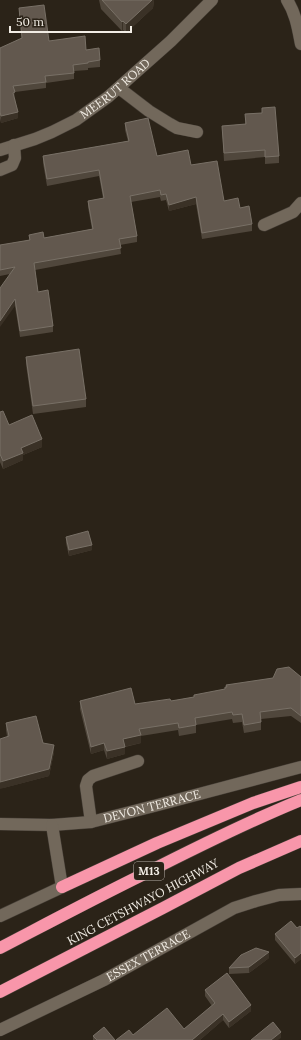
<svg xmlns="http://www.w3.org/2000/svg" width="301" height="1040" font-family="Lora,serif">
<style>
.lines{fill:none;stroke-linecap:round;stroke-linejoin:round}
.minor-casing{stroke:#453e36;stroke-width:13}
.highway-casing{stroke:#453e36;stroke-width:13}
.minor{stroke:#72685b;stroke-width:12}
.highway{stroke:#f896aa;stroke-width:12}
.wall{fill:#50473c}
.shaded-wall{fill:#3a3126}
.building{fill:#62584e;stroke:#787066}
.labels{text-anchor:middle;stroke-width:3.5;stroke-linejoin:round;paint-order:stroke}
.shield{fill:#2b2318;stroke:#b6b0a8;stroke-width:1}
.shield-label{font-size:11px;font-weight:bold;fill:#f2ede5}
.street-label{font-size:12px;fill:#f2ede5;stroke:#2b2318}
</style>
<rect width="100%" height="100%" fill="#2b2318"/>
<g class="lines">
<defs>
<g id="minor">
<path d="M287,0C296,14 298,29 301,44"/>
<path d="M119,88L149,111L170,124L177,128L197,132"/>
<path id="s1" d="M0,150L35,139L52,132L76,120L108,97L171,41L212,0"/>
<path d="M0,170L12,165L15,158L14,145"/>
<path d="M264,225L293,212L301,203"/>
<path d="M91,822L86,786L88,780L93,776L138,761"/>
<path id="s2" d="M0,824L52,825L91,822L154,806L301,767"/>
<path d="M0,916L62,887L52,825"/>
<path id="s3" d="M0,1030L104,980L234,908L256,901L279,895L301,894"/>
</g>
<path id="highway" d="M62,887L157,843L253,803L301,787
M0,948C48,923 95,898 144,874C195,848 247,822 301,800
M0,992L163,908L239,868L301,841"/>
</defs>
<!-- minor casing -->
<use href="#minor" class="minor-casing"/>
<!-- highway casing -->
<use href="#highway" class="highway-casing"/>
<!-- minor -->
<use href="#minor" class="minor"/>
<!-- highway -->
<use href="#highway" class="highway"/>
</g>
<!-- wall -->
<path class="wall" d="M99,0H154L153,8L126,33L123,30L122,31L101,9Z
M19,8L49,41L86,50L100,60V67L88,68V70L74,71V79L46,83V88L15,92V98L18,118L1,123L0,118V48L22,38L19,15Z
M262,108L279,156V163L265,164V157L224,161L222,126L245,124V114L262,113Z
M125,123L157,156L191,165L224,201L240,208L252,224V231L202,239L196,204L169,211L166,200L161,201L160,197L131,202L137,236V242L120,245L121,254L35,270L38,292L53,326V332L20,337L15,306L10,274L0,276V245L29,240V235L44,238L92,229L88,207V201L103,198L99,176L47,186L43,163V156L128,141L125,130Z
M26,357L86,399V407L33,414L26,364Z
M0,412L9,425L42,447L23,455V460L3,469L0,462Z
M66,537L92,550L69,556L66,543Z
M301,677V723L291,716L261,719V730L244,733L242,722L233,723L232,719L196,725V733L179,736L178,730L141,736V743L125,747V754L107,759L104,750L91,754L80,709V701L135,704L171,701L194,697L225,689V687H226V685Z
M6,723L43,743L54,752L49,776L3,788L7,736L6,730Z
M301,927V959L295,964L275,940V934Z
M269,958L249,973L229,974V968Z
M205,990L251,1011L229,1028L223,1020L200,1040L133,1035L184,1029L212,1006L205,996Z
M93,1036L115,1040H93Z"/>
<!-- shaded-wall -->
<path class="shaded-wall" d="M152,0H154L153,8L126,33V24Z
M123,21V30L122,31V22Z
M15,92V98L13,99V93Z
M18,112V118L1,123V116Z
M196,197V204L169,211V205Z
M15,299V306L0,327V321Z
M42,439V447L23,455V460L3,469V461L21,448Z
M92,545V550L69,556V550Z
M141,735V743L123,747V739Z
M104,743V750L91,754V747Z
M54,745V752L49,776L0,789V782Z
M125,747V754L107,759V751Z
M269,952V958L249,973V967Z
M301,953V959L295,964V958Z
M251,1005V1011L229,1028V1022Z
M223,1014V1020L200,1040H192Z
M281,1032V1038L278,1040H271Z"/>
<!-- building -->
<path class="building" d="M102,0H152L126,24L123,21L122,22Z
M44,5L49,41L85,36L86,50L99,48L100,60L88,62V63L73,65L74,73L45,76L46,82L13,86L15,92L13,93L18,112L1,116L0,112V48L22,38L19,8Z
M275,107L279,156L265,157V150L224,153L222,126L246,124L245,114L262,113V108Z
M148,118L157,156L188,150L191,165L217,161L224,201L238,198L240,208L249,206L252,224L202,233L196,197L169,205L166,194L161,195L160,190L130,196L137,236L119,239L121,248L34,263L38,292L48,290L53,326L20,331L15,299L0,321V288L15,267L0,270V245L30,240L29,235L43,232L44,238L93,229L88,201L104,198L99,170L47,179L43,156L129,141L125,123Z
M79,349L86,399L33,406L26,357Z
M3,411L9,425L32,415L42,439L21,448L23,453L3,461L0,454V412Z
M88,531L92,545L69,550L66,537Z
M289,667L301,677V716L291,708L260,712L261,722L244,725L242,714L233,715L232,712L195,718L196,725L179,728L178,723L139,729L141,735L123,739L125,747L107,751L104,743L91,747L80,701L131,688L135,704L170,699L171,701L194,697V695L225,689V687H227L226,685L273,678L277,669Z
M36,716L43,743L54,745L49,769L0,782V739L9,736L6,723Z
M291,921L297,928L300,926L301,927V953L295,958L275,934Z
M256,948L269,952L249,967L229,968L241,955Z
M227,973L251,1005L229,1022L223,1014L192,1040H116L129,1030L133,1035L167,1008L184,1029L215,1003L205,990Z
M273,1022L281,1032L271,1040H251Z
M104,1027L115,1040H97L93,1036Z"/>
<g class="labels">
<!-- shield labels -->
<rect class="shield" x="134" y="862" width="30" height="18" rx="3"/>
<g class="shield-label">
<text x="149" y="875">M13</text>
</g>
<!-- street labels -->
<g class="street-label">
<text dy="4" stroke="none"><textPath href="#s1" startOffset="132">MEERUT ROAD</textPath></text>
<text dy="4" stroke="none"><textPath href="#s2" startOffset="154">DEVON TERRACE</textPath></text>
<text transform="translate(143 902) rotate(-28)" y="4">KING CETSHWAYO HIGHWAY</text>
<text dy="4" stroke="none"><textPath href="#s3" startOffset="166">ESSEX TERRACE</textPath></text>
</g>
</g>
<!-- scale -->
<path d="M10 26v6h121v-6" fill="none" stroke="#f2ede5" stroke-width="2"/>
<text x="16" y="26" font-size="12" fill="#f2ede5" stroke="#2b2318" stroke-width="3" paint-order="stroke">50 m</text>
</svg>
